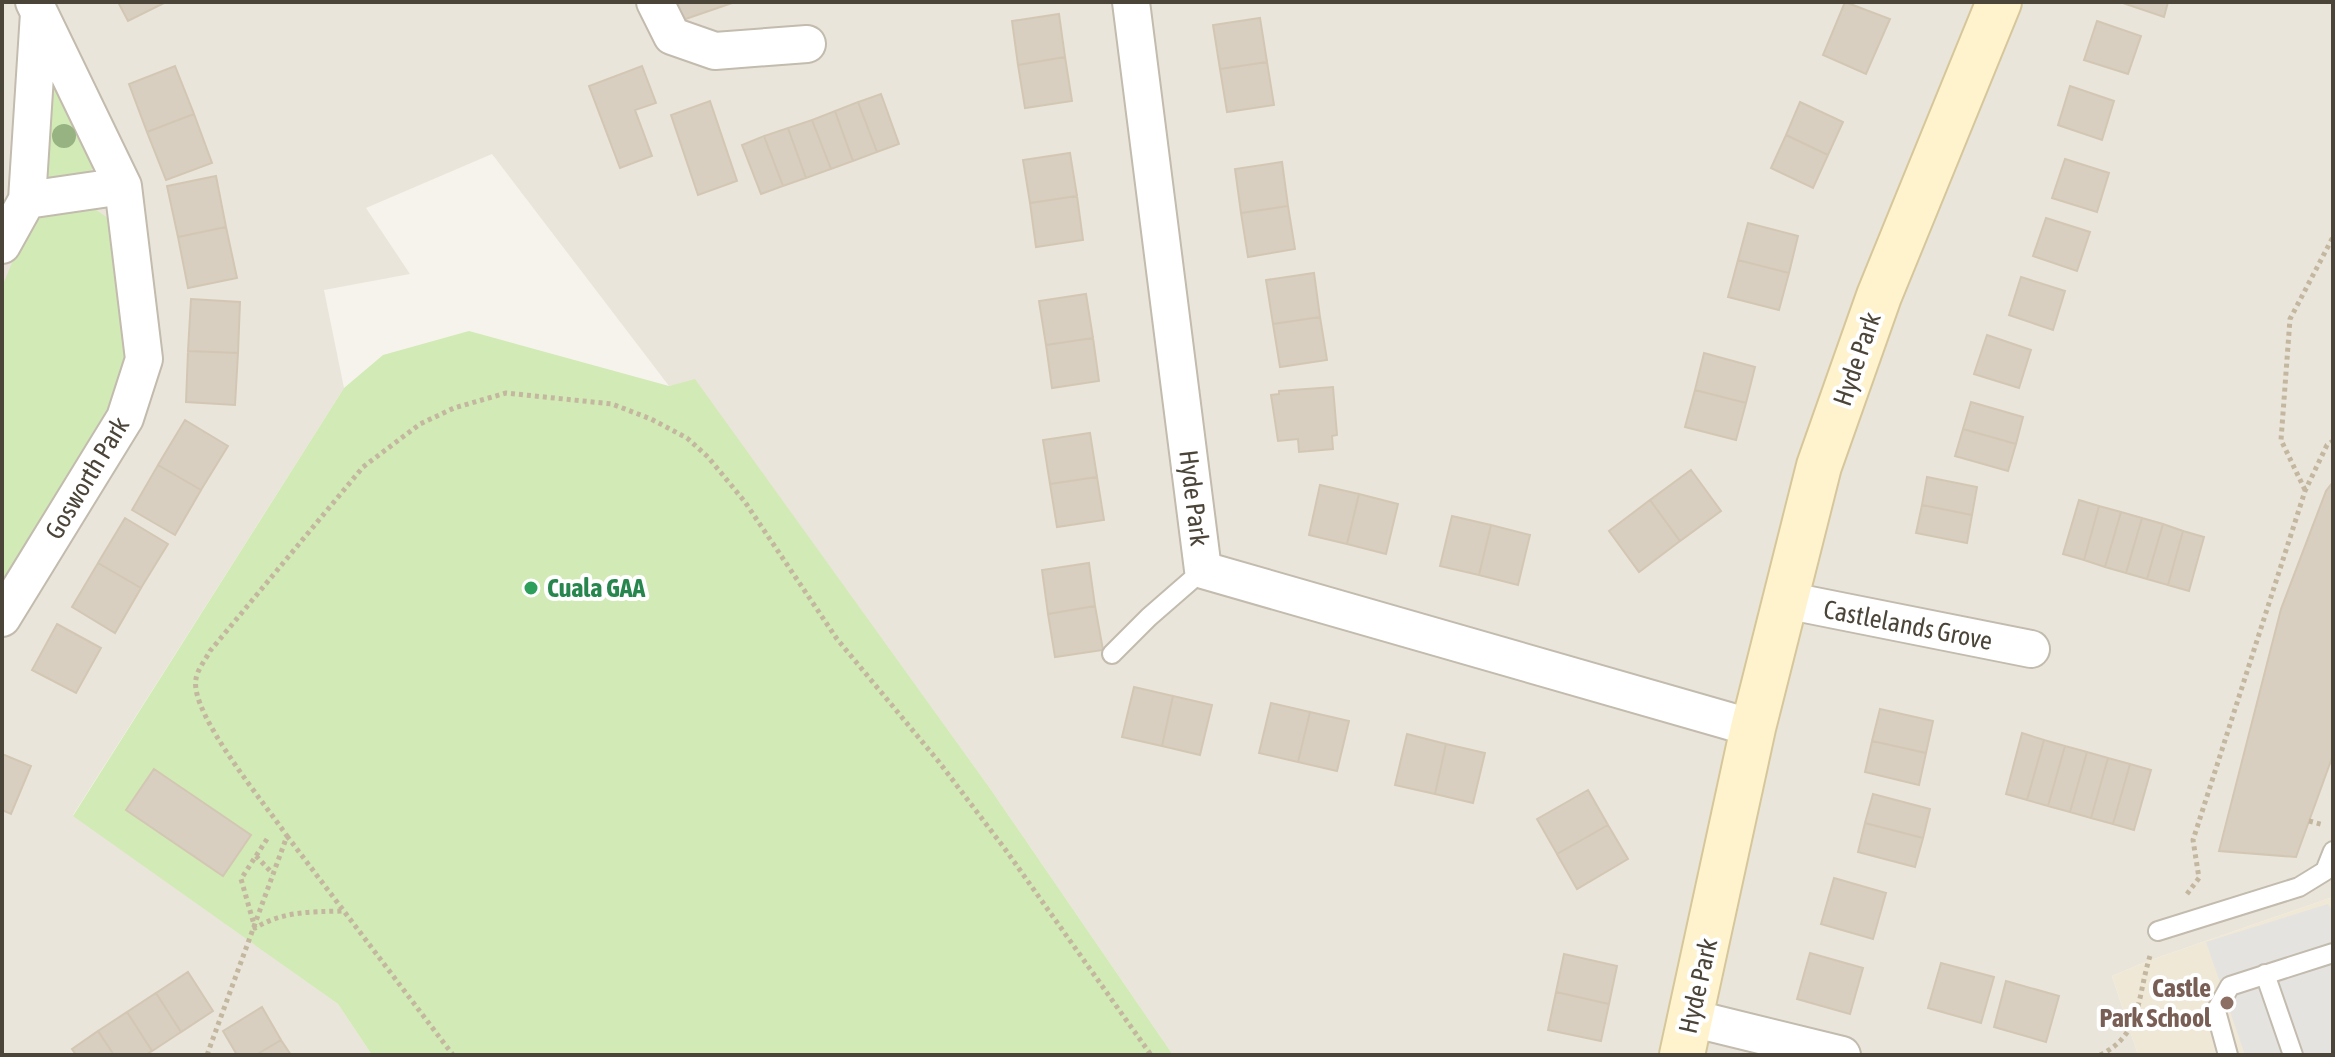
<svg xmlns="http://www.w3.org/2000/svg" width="2335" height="1057" font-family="'Asap Condensed',sans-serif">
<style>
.residential{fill:#eae5da}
.education{fill:#efe8d6}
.green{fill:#d2eab5}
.parking{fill:#e5e3e0}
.building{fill:#d8cfc1;stroke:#d3c7b4;stroke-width:2}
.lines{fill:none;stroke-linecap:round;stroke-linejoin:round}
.lane-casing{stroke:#c2bbae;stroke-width:22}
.street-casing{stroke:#c2bbae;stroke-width:40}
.secondary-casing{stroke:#d6c79b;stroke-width:48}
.path{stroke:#c4b79f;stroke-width:5;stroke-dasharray:4 4;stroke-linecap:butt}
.lane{stroke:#fff;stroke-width:18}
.street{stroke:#fff;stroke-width:36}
.secondary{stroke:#fff3cd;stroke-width:44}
.tree{fill:#97b381}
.leisure-dot{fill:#2e9e5b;stroke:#fff;stroke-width:3}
.education-dot{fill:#8d6e63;stroke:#fff;stroke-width:3}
.labels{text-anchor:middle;stroke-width:8;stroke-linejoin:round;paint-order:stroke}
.street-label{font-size:26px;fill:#4b4439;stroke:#fff}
.leisure-label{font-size:26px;font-weight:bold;fill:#27864d;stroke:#fff;text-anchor:start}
.education-label{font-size:26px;font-weight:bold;fill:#785e54;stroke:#fff;text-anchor:end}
</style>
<rect width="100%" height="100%" fill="#f6f3ec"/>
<!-- residential -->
<path class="residential" d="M2,2H2333V897L2148,961L2112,976L2138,1055H1173L989,787L695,380L669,386L492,154L366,208L410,274L324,290L344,388L73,815L338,1004L372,1055H2Z"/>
<!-- education -->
<path class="education" d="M2333,897V1055H2138L2112,976L2148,961Z"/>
<!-- green -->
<path class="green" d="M45,47L95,164C86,184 57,181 40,174Z
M90,206L111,220L128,378L110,415L2,586V287L25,231L45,214Z
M469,331L669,386L695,379L989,787L1173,1055H372L338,1004L73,816L344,388L383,355Z"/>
<!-- parking -->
<path class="parking" d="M2328,904L2333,912V1055H2245L2206,942Z"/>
<!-- building -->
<path class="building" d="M118,2H166L128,21Z
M670,2H731L732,3L677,22Z
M1845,2L1890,19L1866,74L1823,55Z
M2120,2H2168L2164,17Z
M1059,14L1065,57L1018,65L1012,21Z
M1260,18L1267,62L1220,69L1213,25Z
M2097,21L2141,36L2128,74L2084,60Z
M1065,57L1072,101L1025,108L1018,65Z
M1267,62L1274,105L1227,112L1220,69Z
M175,66L194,114L147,132L129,84Z
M642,66L656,103L635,110L652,156L620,168L589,86Z
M2070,86L2114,101L2102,140L2058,125Z
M881,94L899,144L877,152L858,102Z
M710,101L737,181L698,195L671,115Z
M858,102L877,152L853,161L835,111Z
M1800,102L1843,122L1828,155L1786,135Z
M835,111L853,161L831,169L812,120Z
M194,114L212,163L166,180L147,132Z
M812,120L831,169L806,178L788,128Z
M788,128L806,178L783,186L764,136Z
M1786,135L1828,155L1813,188L1771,168Z
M764,136L783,186L761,194L742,145Z
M1070,153L1077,196L1030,203L1023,160Z
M2065,159L2109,173L2097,212L2052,198Z
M1282,162L1288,206L1241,213L1235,169Z
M216,176L226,227L178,237L167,186Z
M1077,196L1083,240L1036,247L1030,203Z
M1288,206L1295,249L1248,257L1241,213Z
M2046,218L2090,232L2077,271L2033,256Z
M1748,223L1798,236L1789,273L1738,260Z
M226,227L237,278L188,288L178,237Z
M1738,260L1789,273L1779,310L1728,297Z
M1314,273L1320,317L1273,324L1266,280Z
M2021,277L2065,291L2053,330L2009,315Z
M1086,294L1093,338L1046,345L1039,301Z
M191,299L240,302L238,353L188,351Z
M1320,317L1327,360L1280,367L1273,324Z
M1987,335L2031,350L2019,388L1974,374Z
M1093,338L1099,381L1052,388L1046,345Z
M188,351L238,353L235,405L186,402Z
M1704,353L1755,367L1746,403L1695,390Z
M1333,387L1337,435L1332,436L1333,449L1299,452L1298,439L1278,441L1271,395L1279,394V391Z
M1695,390L1746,403L1736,440L1685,427Z
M1971,402L2023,417L2016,444L1963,429Z
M185,420L228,446L201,490L158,465Z
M1963,429L2016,444L2008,471L1955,456Z
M1090,433L1097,477L1050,484L1043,440Z
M158,465L201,490L175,535L132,510Z
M1691,470L1721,511L1680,541L1650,500Z
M1097,477L1104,520L1057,527L1050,484Z
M1927,477L1977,487L1972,515L1922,505Z
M2333,482V755L2296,857L2219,851L2281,609L2326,491Z
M1320,485L1359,494L1347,544L1309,535Z
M1359,494L1398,504L1386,554L1347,544Z
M1650,500L1680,541L1639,572L1609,531Z
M2079,500L2099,506L2084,560L2063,554Z
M1922,505L1972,515L1967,543L1916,533Z
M2099,506L2121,512L2105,567L2084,560Z
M2121,512L2142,518L2126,573L2105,567Z
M1452,516L1491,525L1479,575L1440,566Z
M125,518L168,544L141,588L98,563Z
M2142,518L2163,524L2147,579L2126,573Z
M2163,524L2183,531L2168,585L2147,579Z
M1491,525L1530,535L1518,585L1479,575Z
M2183,531L2204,537L2189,591L2168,585Z
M98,563L141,588L115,633L72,607Z
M1089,563L1095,606L1048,614L1042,570Z
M1095,606L1103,650L1055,657L1048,614Z
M57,624L101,648L76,693L32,670Z
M1134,687L1173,696L1162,746L1122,737Z
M1173,696L1212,705L1200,755L1162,746Z
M1271,703L1310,712L1298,762L1259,753Z
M1880,709L1933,721L1926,753L1872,741Z
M1310,712L1349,721L1337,771L1298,762Z
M2022,733L2044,740L2027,800L2006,794Z
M1407,734L1446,744L1435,794L1395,785Z
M2044,740L2065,746L2048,806L2027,800Z
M1872,741L1926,753L1919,785L1865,772Z
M1446,744L1485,753L1473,803L1435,794Z
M2065,746L2087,752L2070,812L2048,806Z
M2087,752L2108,758L2091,818L2070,812Z
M2,754L31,766L11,814L2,810Z
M2108,758L2130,764L2113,824L2091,818Z
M2130,764L2151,770L2134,830L2113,824Z
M154,769L251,835L223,876L126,810Z
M1588,790L1608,825L1557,854L1537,819Z
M1873,794L1930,809L1923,838L1865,823Z
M1865,823L1923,838L1915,867L1858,852Z
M1608,825L1628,859L1577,889L1557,854Z
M1834,878L1886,893L1873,939L1821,924Z
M1810,953L1863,968L1850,1014L1797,999Z
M1564,954L1617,966L1609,1004L1556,992Z
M1941,963L1994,977L1981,1023L1928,1008Z
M188,972L213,1011L181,1032L156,993Z
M2006,981L2059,996L2046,1042L1994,1027Z
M1556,992L1609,1004L1601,1041L1548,1030Z
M156,993L181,1032L152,1051L127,1012Z
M262,1007L281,1040L256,1055H237L223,1031Z
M127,1012L152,1051L145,1055H114L98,1031Z
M98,1031L114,1055H76L72,1049Z
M281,1040L291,1055H256Z"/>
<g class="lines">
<defs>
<path id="lane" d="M1112,654L1149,617L1203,570
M2158,931L2299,887L2325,871L2333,851
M2265,974L2293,1055
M2228,1055L2216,1011L2230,986L2333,953"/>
<path id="street" d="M655,2L672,36L715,51L807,44
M1131,2L1203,570L1753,728
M27,200L123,186
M2,245L27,200L39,13
M1785,600L2031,649
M2,618L125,418L144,359L123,186L34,2
M1691,1018L1842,1055"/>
<path id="secondary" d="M1682,1055L1753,728L1819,466L1879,296L1999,2"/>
</defs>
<!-- lane casing -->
<use href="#lane" class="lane-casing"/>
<!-- street casing -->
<use href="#street" class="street-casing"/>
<!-- secondary casing -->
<use href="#secondary" class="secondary-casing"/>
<!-- path -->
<path class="path" d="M2305,490L2281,440L2290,319L2333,237
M2309,821L2324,825
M287,836L453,1055
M267,839L241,879L255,928C284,911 309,912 342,911
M256,856L273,874
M2187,894L2199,878L2193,840L2305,491L2327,445L2333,441
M207,1055L287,836C266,805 189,713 196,679C197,670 206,659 210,651L363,467L420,424L454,408L506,393L612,404L651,419L687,438L708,457L745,502L837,639L939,762L1005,849L1151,1055
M2100,1055C2142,1035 2137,997 2150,956"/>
<!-- lane -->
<use href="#lane" class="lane"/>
<!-- street -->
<use href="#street" class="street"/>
<!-- secondary -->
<use href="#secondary" class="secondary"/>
</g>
<!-- trees -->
<circle class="tree" cx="64" cy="136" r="12"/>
<!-- markers -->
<circle class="leisure-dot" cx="531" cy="588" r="8"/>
<circle class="education-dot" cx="2227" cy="1003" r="8"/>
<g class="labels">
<!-- street labels -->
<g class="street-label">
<text transform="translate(1857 359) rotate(-71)" y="9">Hyde Park</text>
<text transform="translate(87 478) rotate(-59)" y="9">Gosworth Park</text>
<text transform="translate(1194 498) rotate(83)" y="9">Hyde Park</text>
<text transform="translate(1908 625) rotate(11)" y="9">Castlelands Grove</text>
<text transform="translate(1698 986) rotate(-77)" y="9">Hyde Park</text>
</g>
<!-- leisure labels -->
<g class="leisure-label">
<text x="547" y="597">Cuala GAA</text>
</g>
<!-- education labels -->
<g class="education-label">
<text x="2211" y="997">Castle<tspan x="2211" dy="30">Park School</tspan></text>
</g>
</g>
<!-- border -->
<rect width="2335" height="1057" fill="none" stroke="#4b4439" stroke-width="8"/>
</svg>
